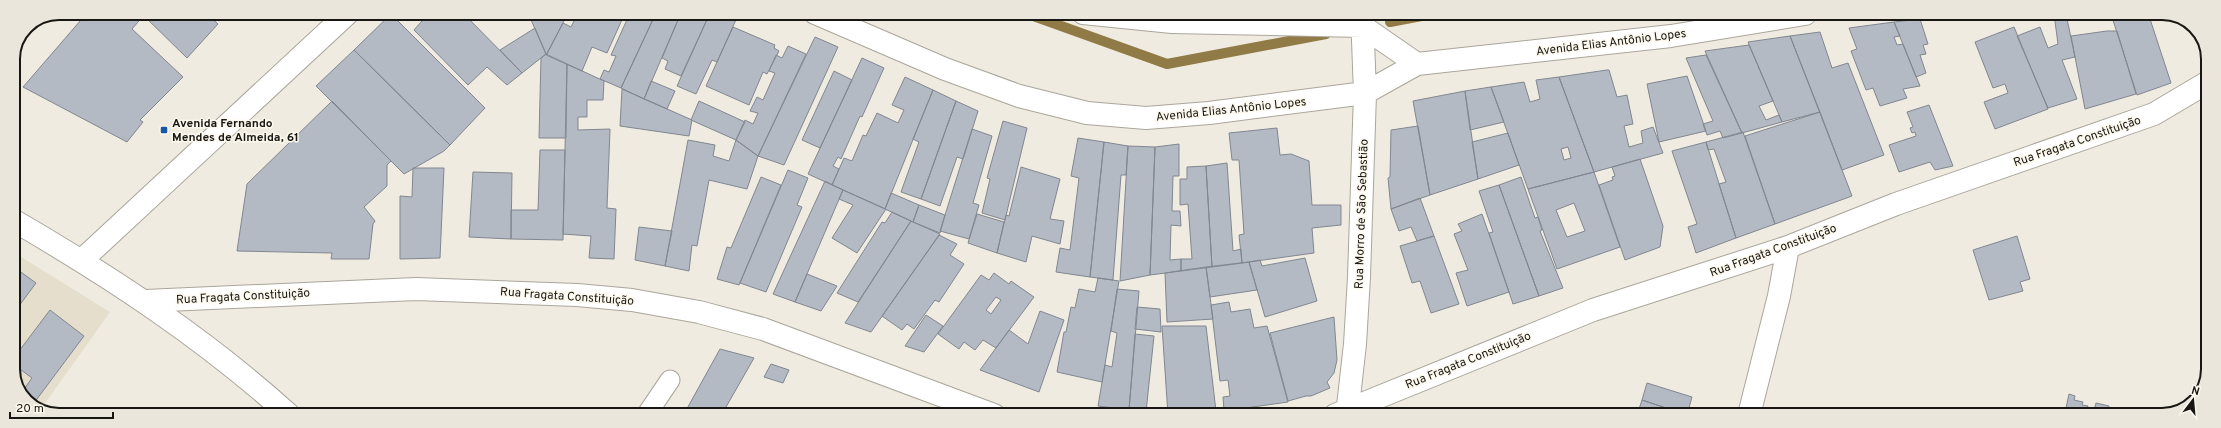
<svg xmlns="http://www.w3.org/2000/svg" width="2221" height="428" font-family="Overpass,sans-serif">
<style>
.built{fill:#e5decc}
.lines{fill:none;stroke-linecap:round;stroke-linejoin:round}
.stream{stroke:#907a45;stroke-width:10}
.building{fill:#b3bac4;stroke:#818790;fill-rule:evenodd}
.service-casing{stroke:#aaa69b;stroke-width:21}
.minor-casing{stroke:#aaa69b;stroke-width:24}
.tertiary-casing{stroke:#aaa69b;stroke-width:24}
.primary-casing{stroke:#aaa69b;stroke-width:24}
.service{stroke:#fff;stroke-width:19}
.minor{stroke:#fff;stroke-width:22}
.tertiary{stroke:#fff;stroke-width:22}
.primary{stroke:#fff;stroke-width:22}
.poi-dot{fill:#1757a7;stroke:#fdf8ed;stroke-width:1.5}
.labels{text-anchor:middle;stroke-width:3;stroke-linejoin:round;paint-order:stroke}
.street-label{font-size:12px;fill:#191713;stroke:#fdf8ed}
.poi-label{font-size:12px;font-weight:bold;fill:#191713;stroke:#fdf8ed;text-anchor:start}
.rim{fill:none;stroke:#191713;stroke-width:2}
</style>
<rect width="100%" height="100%" fill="#efebe0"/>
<!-- built -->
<path class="built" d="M13,252L110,312L41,409L26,401L13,375Z"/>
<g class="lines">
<!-- stream -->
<path class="stream" d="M1025,13L1167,64L1326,34
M1390,22L1432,14"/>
</g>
<!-- building -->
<path class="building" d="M87,13H141L144,15L132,29L183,77L140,120L143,122L127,142L23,87Z
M141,13H206L218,24L187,58Z
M429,13H463L522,73L507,85L487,67L468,85L414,30Z
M528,13H568L547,54H546Z
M578,13H625L607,53L592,47L582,71L546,55L563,23L571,27Z
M630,13H656L621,88L600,79L604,70L609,72L616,56L611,55Z
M656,13H681L644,99L621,88Z
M681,13H710L681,76L665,69L668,61L662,58Z
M710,13H739L717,62L712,60L696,94L677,86Z
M391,14L485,108L450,145L354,50Z
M2054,14H2066L2075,57L2062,60L2077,99L2048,108L2017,36L2040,27L2048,48L2058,44Z
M2111,14L2149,16L2171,83L2137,95Z
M1920,19L1928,44L1923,45L1926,54L1920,55L1926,73L1916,77L1894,22Z
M1894,22L1900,36L1894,37L1897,45L1903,44L1920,86L1903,89L1907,98L1880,106L1873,88L1866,90L1851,51L1857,49L1849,28Z
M733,27L775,45L774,48L779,51L767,74L763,72L749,105L706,86Z
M2014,27L2048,109L1995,129L1984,102L2008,93L2005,84L1993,88L1975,42Z
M535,28L546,54L522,73L500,50Z
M2107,31H2117L2136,94L2085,109L2071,36Z
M1820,32L1832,68L1848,63L1884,155L1842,170L1790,36Z
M1790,36L1820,112L1782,122L1748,42Z
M815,37L838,47L784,165L758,156Z
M1749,45L1773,101L1759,106L1766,120L1779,115L1782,122L1742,133L1705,51Z
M788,46L806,54L758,156L736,140L745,120L753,124L758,113L750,111L757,97L763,100L775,73L769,71L776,55L782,58Z
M354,50L450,145L444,151L404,174L316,86Z
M546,54L567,64L566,138H539L541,58Z
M1706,55L1742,133L1723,138L1720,131L1707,135L1703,124L1713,121L1686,58Z
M862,58L884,68L862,117L860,116L841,159L838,157L833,166L839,169L832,185L808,174Z
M567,64L604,81L603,100H587V117H578V130L610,129L607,208L616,209L614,259L589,258L591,236L563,234Z
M1607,70H1609L1617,97L1627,95L1633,124L1624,126L1629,147L1643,143L1641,131L1653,127L1663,153L1594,172L1559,77Z
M834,71L852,80L820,148L802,140Z
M1687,76L1706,131L1659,142L1647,84Z
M905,77L933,90L885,209L832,185L844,158L852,161L863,135L866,136L877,113L898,123L904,110L892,105Z
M1559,77L1594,172L1528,189L1491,87L1524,82L1530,102L1540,99L1536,80ZM1568,147L1571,158L1564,160L1561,149Z
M651,81L675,91L667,109L644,99Z
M1491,87L1504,122L1470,130L1465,91Z
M622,89L692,120L689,136L620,126Z
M933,90L956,101L921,199L901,192L919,142L913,139Z
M1465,91L1478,179L1430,195L1413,101Z
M332,101L391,161L387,165V186L364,207L375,221L373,224L369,259H331L332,253L237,251L247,184Z
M699,101L745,122L736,140L691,120Z
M956,101L978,111L963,159L957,157L940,206L921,199Z
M1929,105L1953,166L1935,170L1930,162L1899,172L1889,145L1916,136L1915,132L1912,133L1910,128L1913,127L1907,112Z
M1820,112L1852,196L1775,224L1745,136Z
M1003,121L1027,128L1005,220L982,213L990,179L987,178Z
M1418,126L1430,195L1391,209L1388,178L1390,177L1391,130Z
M1277,128L1280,155L1291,154L1309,161L1312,205H1341V225L1312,228L1314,253L1242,263L1239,235L1244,234L1239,160H1232L1229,133Z
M972,129L992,136L973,203L979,205L969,239L940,231Z
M1743,132L1775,224L1736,238L1719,184L1726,182L1714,149L1708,150L1706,142Z
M1508,133L1519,165L1478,179L1472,142Z
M1078,138L1104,142L1090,277L1056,272L1060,248L1070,250L1079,178L1071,176Z
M688,140L715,145L713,156L729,161L736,140L758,156L747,189L709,180L697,246L692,245L689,271L665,266Z
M1104,142L1128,146L1126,175H1121L1113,280L1090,277Z
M1706,142L1736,238L1696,253L1688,227L1697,224L1672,151Z
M1179,144V176H1173L1172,211H1180L1181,226L1171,225L1170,260L1181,259V271L1150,275L1155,147Z
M1128,146L1155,147L1150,275L1120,281Z
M540,150H565L563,240L511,239V210H538Z
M1640,159L1663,226L1660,247L1625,260L1599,185L1613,180L1612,177L1615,176L1612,167Z
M1227,163L1233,251L1241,249L1242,263L1212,267L1206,166Z
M1206,166L1212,267L1181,271V259H1192L1188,204L1180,205V179H1187V167Z
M1021,167L1060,179L1050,219L1064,221L1060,244L1032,236L1026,262L997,253L1006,215L1009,216Z
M413,168H444L440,258L400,259V196L412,197Z
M788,170L808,178L797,205L802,207L766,292L740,283Z
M473,172L512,173L511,239L469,237Z
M1594,172L1620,247L1557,269L1528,189ZM1574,203L1585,231L1567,237L1556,210Z
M761,177L781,185L739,285L717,279L727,247L731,248Z
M1521,177L1535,218L1538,217L1542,230L1540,231L1563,288L1539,296L1499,185Z
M825,181L843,190L795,302L773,294Z
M1499,185L1539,296L1513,304L1489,233L1493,232L1479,191Z
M843,190L886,209L857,253L832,238L853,205L839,199Z
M891,193L919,205L913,222L885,209Z
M1420,198L1434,236L1417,241L1411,227L1399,231L1391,209Z
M919,205L945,215L940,233L913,222Z
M892,212L911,221L858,302L837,293L882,222L885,223Z
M977,214L1004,222L997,253L968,243Z
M1482,214L1509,292L1467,306L1456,273L1468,270L1454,234L1462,231L1458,224Z
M911,221L940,234L871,332L845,323Z
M639,227L672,231L665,266L635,260Z
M939,235L957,244L950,255L964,264L939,302L935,300L914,329L907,324L902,330L882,316Z
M1434,236L1459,304L1431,313L1420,281L1412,283L1400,246Z
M2017,236L2030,279L2020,282L2023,291L1989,300L1973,250Z
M1305,258L1317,301L1265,317L1249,262L1260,260L1262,266Z
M1249,262L1257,290L1210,297L1206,267Z
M1206,267L1213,319L1167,322L1165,273Z
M18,270L36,283L13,314V277Z
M994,273L1009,284L1011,281L1034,297L996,348L983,340L975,350L964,342L959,349L938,334L981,275L989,280ZM996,297L1001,300L991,314L986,310Z
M807,274L837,286L821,311L795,302Z
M1098,278L1119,281L1102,382L1057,372L1064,332H1066L1071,307L1075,308L1079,289L1095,292Z
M1117,289L1139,291L1129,410L1098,406L1105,365L1112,367L1117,333L1111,331Z
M1229,302L1231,312L1250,309L1254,328L1267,326L1288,402L1224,411L1223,397L1230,396L1228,380L1220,381L1211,305Z
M1137,307L1160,309L1161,332L1135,329Z
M50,310L84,336L34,403L22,392L32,378L13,364V359Z
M1040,311L1064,320L1039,392L980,370L1009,330L1028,344Z
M926,315L943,326L924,352L905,346Z
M1334,317L1337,360L1334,373L1327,382L1330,388L1311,396H1306L1288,401L1270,333Z
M1162,326H1206L1216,411L1168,415Z
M1135,334L1154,336L1146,412L1129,410Z
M720,349L754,358L722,414H684Z
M771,364L789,370L783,383L764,377Z
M1647,383L1692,397L1687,415L1642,400Z
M2069,394L2075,396L2074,400L2083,402L2082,405L2088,406L2086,412L2090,413V415H2076L2077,411L2066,408Z
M1642,400L1687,415H1637Z
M2096,403L2109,406L2108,415H2093Z"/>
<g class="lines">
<defs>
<path id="service" d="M647,414L670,380"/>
<path id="minor" d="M815,13L945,69L1019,96L1087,113L1146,118L1209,113L1365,93L1417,64L1671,36L1805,14
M1083,13L1172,22L1362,26L1417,64
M145,301L416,289L577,295L632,300L699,312L763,329L994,415
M1335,415L1593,310L1788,247L1896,204L2154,114L2208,82
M1347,415L1355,344L1359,277L1365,93L1362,14
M1749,415L1779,296L1788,247"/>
<path id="tertiary" d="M82,260L348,13"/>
<path id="primary" d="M13,220C111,277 204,338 288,414"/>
</defs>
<!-- service casing -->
<use href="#service" class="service-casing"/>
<!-- minor casing -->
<use href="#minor" class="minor-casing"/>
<!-- tertiary casing -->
<use href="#tertiary" class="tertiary-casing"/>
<!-- primary casing -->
<use href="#primary" class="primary-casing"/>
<!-- service -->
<use href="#service" class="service"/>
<!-- minor -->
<use href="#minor" class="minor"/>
<!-- tertiary -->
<use href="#tertiary" class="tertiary"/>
<!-- primary -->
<use href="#primary" class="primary"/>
</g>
<!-- markers -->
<rect class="poi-dot" x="160" y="126" width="8" height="8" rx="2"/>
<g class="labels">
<!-- street labels -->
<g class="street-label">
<text transform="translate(1611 42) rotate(-7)" y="4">Avenida Elias Antônio Lopes</text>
<text transform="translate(1231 109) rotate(-6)" y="4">Avenida Elias Antônio Lopes</text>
<text transform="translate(2077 141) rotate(-19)" y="4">Rua Fragata Constituição</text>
<text transform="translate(1361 214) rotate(-88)" y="4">Rua Morro de São Sebastião</text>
<text transform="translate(1773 250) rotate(-20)" y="4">Rua Fragata Constituição</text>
<text transform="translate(243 296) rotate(-3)" y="4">Rua Fragata Constituição</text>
<text transform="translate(567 296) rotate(4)" y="4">Rua Fragata Constituição</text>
<text transform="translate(1468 360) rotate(-22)" y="4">Rua Fragata Constituição</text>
</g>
<!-- poi labels -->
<g class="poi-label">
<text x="172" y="127">Avenida Fernando<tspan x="172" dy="14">Mendes de Almeida, 61</tspan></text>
</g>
</g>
<!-- crop -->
<path d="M0 0H2221V428H0ZM59 20H2162A39 39 0 0 1 2201 59V369A39 39 0 0 1 2162 408H59A39 39 0 0 1 20 369V59A39 39 0 0 1 59 20Z" fill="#ebe6dc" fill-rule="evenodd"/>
<path class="rim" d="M59 20H2162A39 39 0 0 1 2201 59V369A39 39 0 0 1 2162 408H59A39 39 0 0 1 20 369V59A39 39 0 0 1 59 20Z"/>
<!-- north arrow -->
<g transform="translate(2193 400) rotate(16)" stroke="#fdf8ed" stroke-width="3" paint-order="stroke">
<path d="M0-3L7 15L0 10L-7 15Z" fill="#191713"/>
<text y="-6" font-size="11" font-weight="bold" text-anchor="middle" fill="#191713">N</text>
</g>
<!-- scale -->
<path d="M10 412v6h103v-6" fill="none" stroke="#191713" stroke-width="2"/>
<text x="16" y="412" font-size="12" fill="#191713" stroke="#fdf8ed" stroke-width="3" paint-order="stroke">20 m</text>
</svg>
